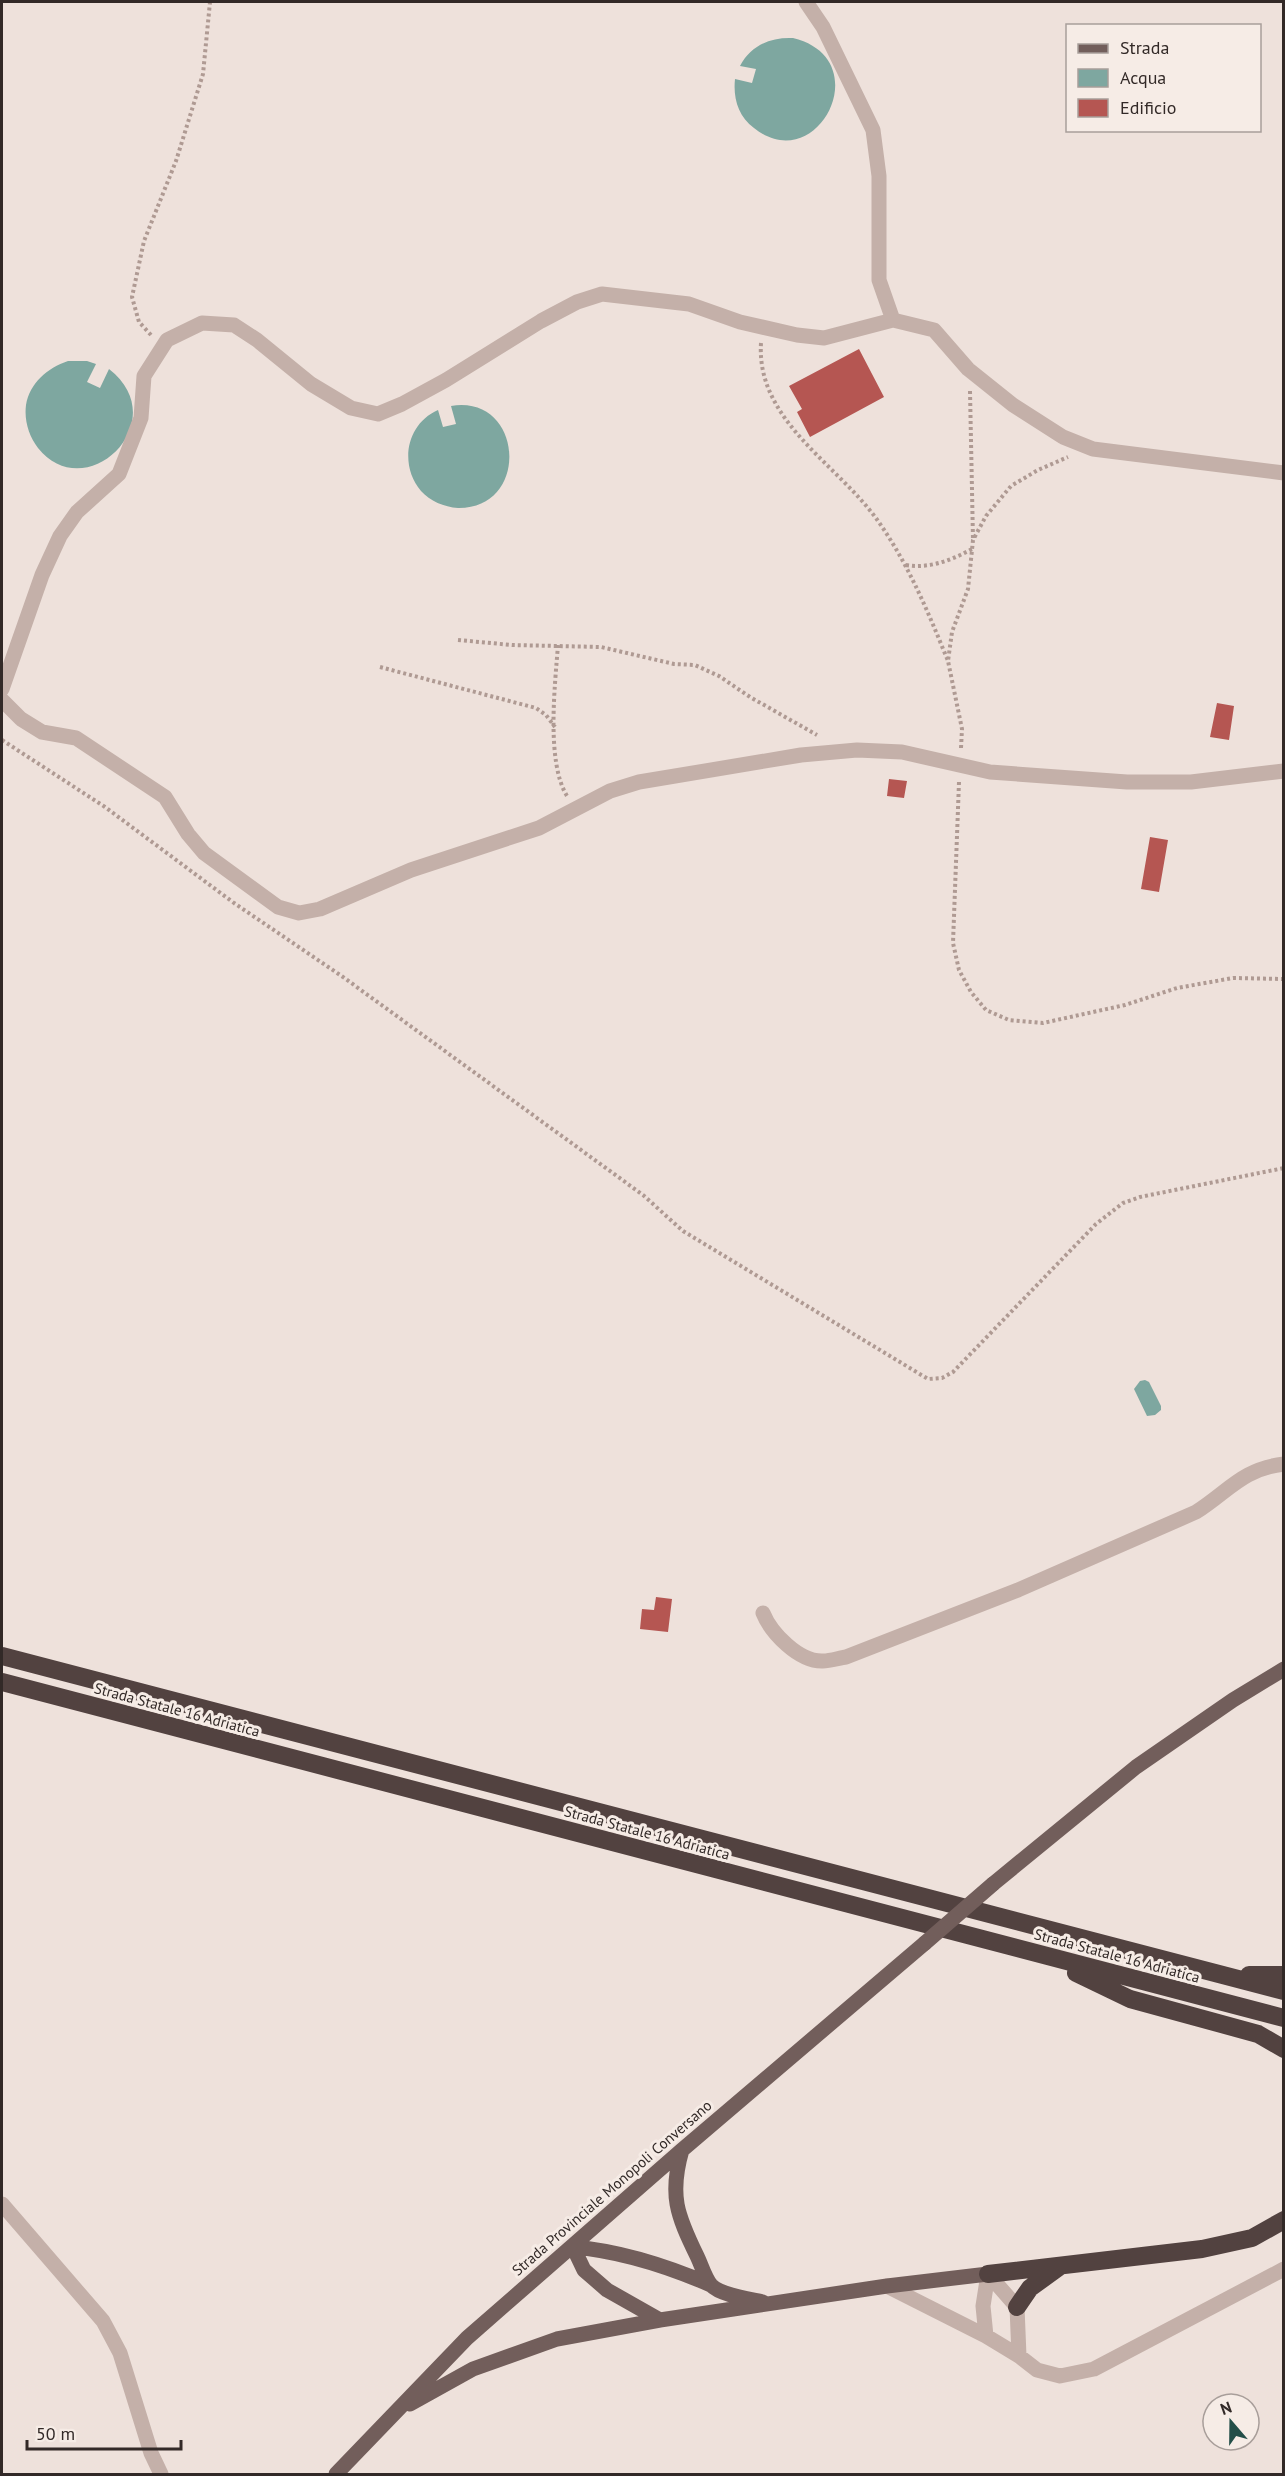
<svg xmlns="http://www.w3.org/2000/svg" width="1285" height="2476" font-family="'PT Sans',sans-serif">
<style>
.water{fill:#7ea7a0}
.building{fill:#b55652}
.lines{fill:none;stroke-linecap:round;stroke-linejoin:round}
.path{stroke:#af9a93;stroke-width:4;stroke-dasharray:3 3;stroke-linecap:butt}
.minor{stroke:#c4b0a9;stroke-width:15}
.major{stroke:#725e5b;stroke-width:15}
.highway{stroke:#524240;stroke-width:18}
.major-bridge{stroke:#725e5b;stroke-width:15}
.labels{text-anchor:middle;stroke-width:6;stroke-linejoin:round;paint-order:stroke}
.street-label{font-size:15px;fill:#322927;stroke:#f6ece6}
</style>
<rect width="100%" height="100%" fill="#eee1db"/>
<!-- water -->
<path class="water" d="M793,38C879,59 817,179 754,128C738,116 733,98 735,79L752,83L756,69L740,66C751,45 771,37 793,38Z
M68,361H87L96,364L87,382L100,388L109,369C176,421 86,508 38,448C29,436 24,421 26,405C30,383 47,368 68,361Z
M451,406C524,394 531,509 458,508C444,507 430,501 421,491C399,465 406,424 438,410L443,427L456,424Z
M1145,1380L1149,1382L1161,1406V1410L1155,1415L1147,1416L1134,1389L1140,1381Z"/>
<!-- building -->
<path class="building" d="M859,349L884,397L810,437L797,412L802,409L789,386Z
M1217,703L1234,706L1229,740L1210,737Z
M889,779L907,781L904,798L887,796Z
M1150,837L1168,840L1159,892L1141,889Z
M656,1597L672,1599L668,1632L640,1629L642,1609L654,1610Z"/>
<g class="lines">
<!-- path -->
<path class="path" d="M151,335L139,322L132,297L144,241L176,161L203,74L210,2
M761,343C756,421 838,464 878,521C909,565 928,612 948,661
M970,391L973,540
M906,565C929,569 952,560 972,549
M458,640L512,645L601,647L674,664L695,665L719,676L750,697L817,735
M558,645C555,685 546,762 567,796
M380,667L536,708L546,715L555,727
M2,740L105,807L234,903L343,977L643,1195L683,1231L928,1379L942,1378L953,1372L1096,1224L1123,1203L1140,1197L1284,1168
M961,748L962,729L948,661L952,632L968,589L973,540L986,516L1011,486L1038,470L1068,457
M959,782L953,943L959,970L971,992L986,1010L1009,1020L1043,1023L1125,1005L1177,988L1233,978L1284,979"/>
<!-- minor -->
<path class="minor" d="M806,2L823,27L873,130L879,176V280L893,320
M2,689L42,575L60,536L77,512L119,474L141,418L144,376L167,340L202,323L234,325L257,340L311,384L351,408L378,414L402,404L446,380L541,321L577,302L602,294L689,304L740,322L797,335L824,338L893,320L934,330L968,369L1013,405L1063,437L1093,449L1284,473
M2,700L21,719L42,732L76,738L165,797L188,834L204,853L278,907L299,913L320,909L411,870L539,828L610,791L639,782L801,755L857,750L902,752L990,772L1127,782H1191L1284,771
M763,1613C771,1633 799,1662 823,1661C830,1661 839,1658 846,1657L1018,1590L1196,1512C1229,1491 1242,1469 1284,1464
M2,2204L103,2321L120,2353L151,2453L161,2474
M988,2274L1017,2307L1019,2356
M887,2286L986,2336L1019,2356L1037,2370L1060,2376L1094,2369L1284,2269
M986,2336L983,2306L988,2274"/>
<!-- major -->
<path class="major" d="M993,1884L1136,1767L1233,1700L1284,1669
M682,2150C669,2195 677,2215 697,2256C701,2264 705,2278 711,2285C720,2295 749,2299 763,2302
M573,2247C621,2251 667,2266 711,2285
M573,2247L584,2270L607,2290L660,2320
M410,2404L473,2369L557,2339L660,2320L887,2286L988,2274
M336,2474L467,2338L682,2150L925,1943"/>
<!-- highway -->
<path class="highway" d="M2,1656L1284,1991
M2,1682L1284,2018
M1076,1973L1130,1999L1258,2034L1284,2049
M1249,1975H1284
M988,2274L1202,2249L1252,2238L1284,2220
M1017,2307L1030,2288L1059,2267"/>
<!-- major-bridge -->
<path class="major-bridge" d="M925,1943L993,1884"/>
</g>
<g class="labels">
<!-- street labels -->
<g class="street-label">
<text transform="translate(177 1710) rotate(15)" y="5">Strada Statale 16 Adriatica</text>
<text transform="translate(647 1833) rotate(15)" y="5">Strada Statale 16 Adriatica</text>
<text transform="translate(1117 1956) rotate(15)" y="5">Strada Statale 16 Adriatica</text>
<text transform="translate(612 2188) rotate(-41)" y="5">Strada Provinciale Monopoli Conversano</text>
</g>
</g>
<!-- border -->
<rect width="1285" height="2476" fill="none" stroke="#322927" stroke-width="6"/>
<!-- legend -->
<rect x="1066" y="24" width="195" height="108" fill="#f6ece6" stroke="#a89e9a" stroke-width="1.5"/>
<rect x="1078" y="44" width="30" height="9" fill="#725e5b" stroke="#a89e9a" stroke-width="1.5"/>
<text x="1120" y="54" font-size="18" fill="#322927">Strada</text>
<rect x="1078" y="69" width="30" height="18" fill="#7ea7a0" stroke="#a89e9a" stroke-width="1.5"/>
<text x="1120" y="84" font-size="18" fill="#322927">Acqua</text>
<rect x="1078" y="99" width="30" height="18" fill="#b55652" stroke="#a89e9a" stroke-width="1.5"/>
<text x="1120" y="114" font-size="18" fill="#322927">Edificio</text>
<!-- north arrow -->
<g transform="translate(1231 2422) rotate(340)"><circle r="28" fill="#f6ece6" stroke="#a89e9a" stroke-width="1.5"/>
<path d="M0-4.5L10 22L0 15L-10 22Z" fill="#234e48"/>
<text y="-9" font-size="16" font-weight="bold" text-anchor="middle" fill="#322927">N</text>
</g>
<!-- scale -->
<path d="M27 2440v9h154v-9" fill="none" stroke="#322927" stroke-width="3"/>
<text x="36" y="2440" font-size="18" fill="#322927" stroke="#f6ece6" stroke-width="4.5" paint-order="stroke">50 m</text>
</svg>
